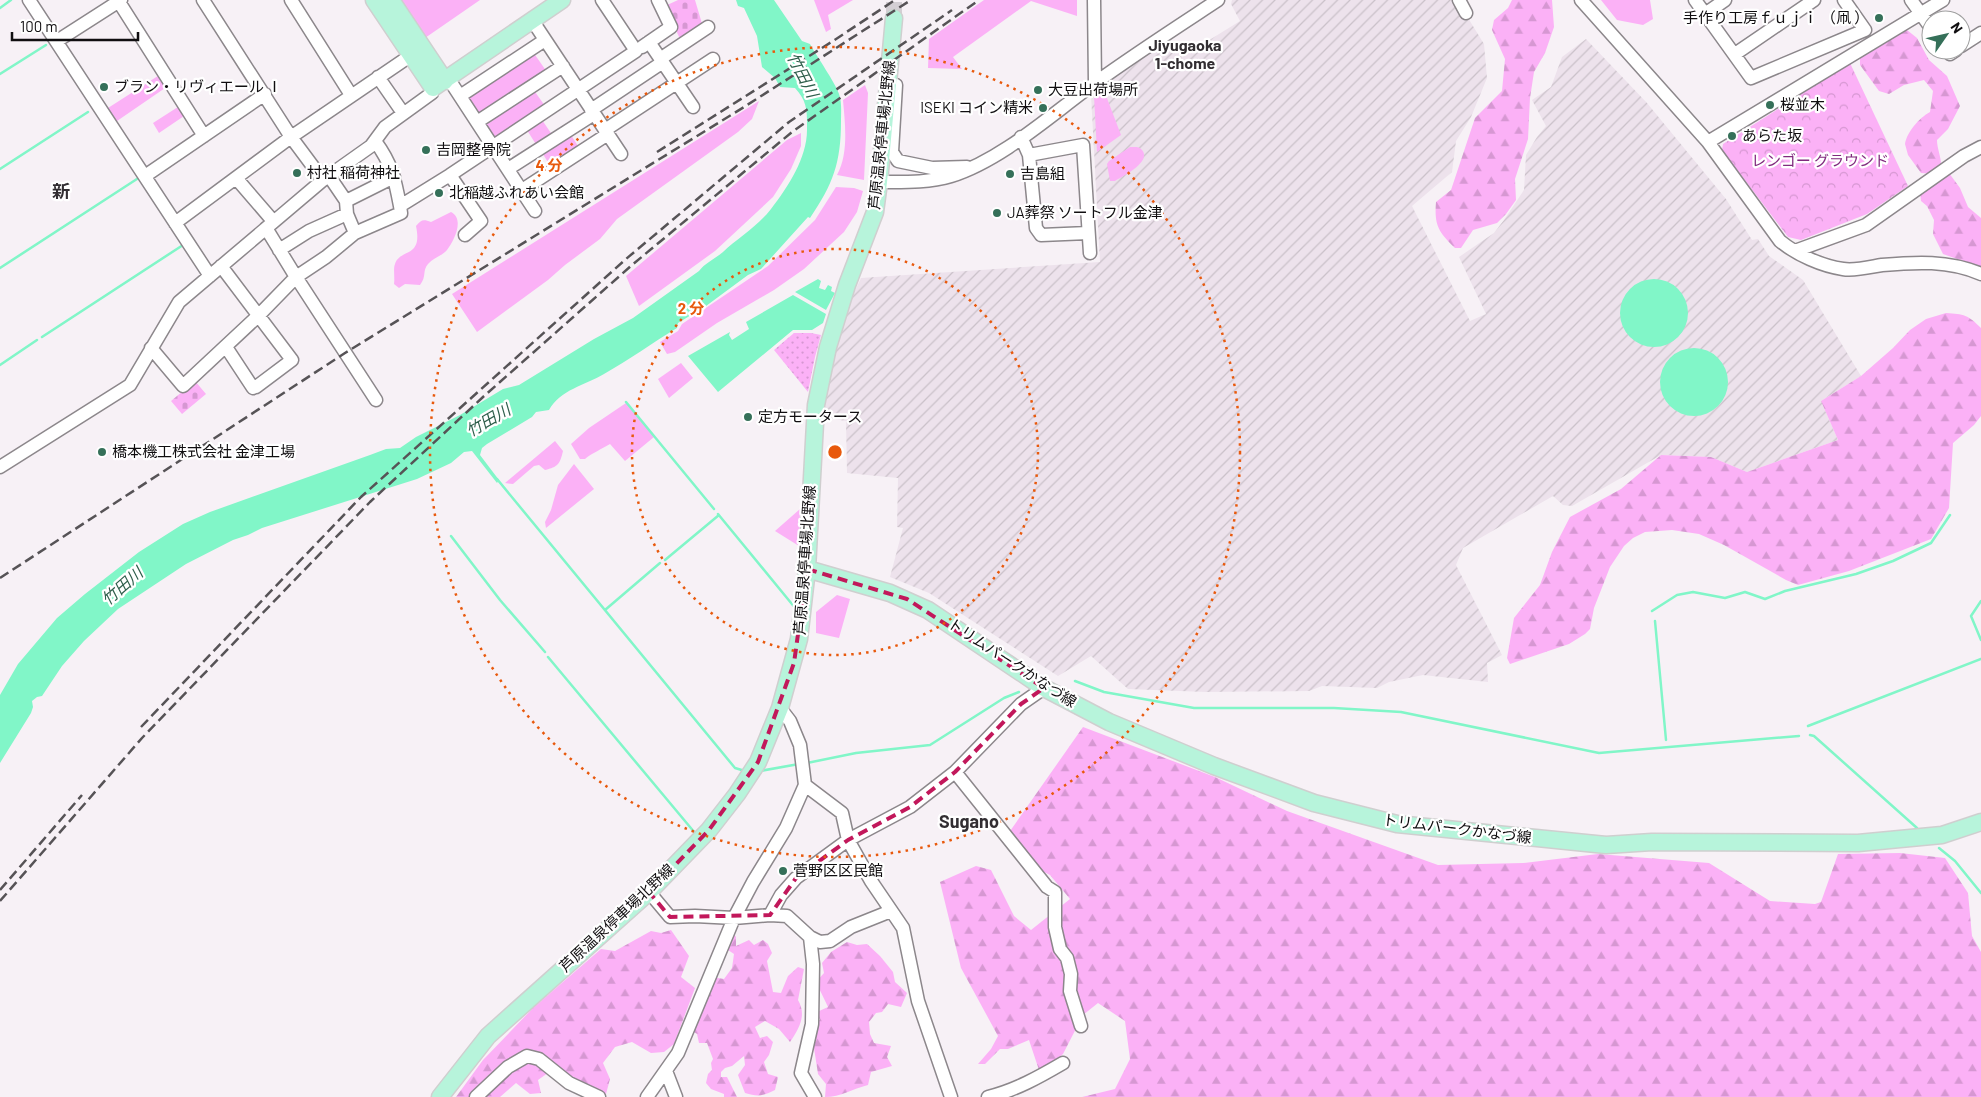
<svg xmlns="http://www.w3.org/2000/svg" width="1981" height="1097" font-family="Barlow,'Noto Sans JP',sans-serif">
<style>
.industrial{fill:url(#industrial-furrows)}
.grass{fill:#fbb1f6}
.forest{fill:url(#forest-firs)}
.cemetery{fill:url(#cemetery-stones)}
.park{fill:url(#park-crowns)}
.garden{fill:url(#garden-dots)}
.water{fill:#81f6c8}
.lines{fill:none;stroke-linecap:round;stroke-linejoin:round}
.stream{stroke:#81f6c8;stroke-width:2.5}
.major-tunnel{stroke:#d4cfd4;stroke-width:16;stroke-dasharray:16 8;stroke-linecap:butt}
.minor-casing{stroke:#8c878b;stroke-width:15}
.major-casing{stroke:#cfcfcf;stroke-width:19}
.minor{stroke:#fff;stroke-width:12}
.major{stroke:#b7f4db;stroke-width:16}
.rail{stroke:#565356;stroke-width:2.5;stroke-dasharray:10 5;stroke-linecap:butt}
.marked{fill:none;stroke:#c2185b;stroke-width:4;stroke-dasharray:10 6;stroke-linejoin:round}
.ring{fill:none;stroke:#e8590c;stroke-width:2.5;stroke-dasharray:2.5 5}
.poi-dot{fill:#357059;stroke:#fff;stroke-width:2}
.labels{text-anchor:middle;stroke-width:4.5;stroke-linejoin:round;paint-order:stroke}
.poi-label{font-size:15px;fill:#100e10;stroke:#fff;text-anchor:start}
.street-label{font-size:15px;fill:#100e10;stroke:#fff}
.park-label{font-size:15px;fill:#802a7e;stroke:#fff}
.neighbourhood-label{font-size:16px;font-weight:bold;fill:#322e32;stroke:#fff}
.water-label{font-size:16px;font-style:italic;fill:#2e5e4b;stroke:#fff}
.quarter-label{font-size:18px;font-weight:bold;fill:#322e32;stroke:#fff}
.centre{fill:#e8590c;stroke:#fff;stroke-width:2.5}
.ring-label{font-size:15px;text-anchor:middle;font-weight:bold;fill:#e8590c;stroke:#fff;stroke-width:4.5;stroke-linejoin:round;paint-order:stroke}
</style>
<defs>
<pattern id="industrial-furrows" width="10" height="10" patternUnits="userSpaceOnUse" patternTransform="scale(1.25)"><rect width="10" height="10" fill="#ede2ec"/><path d="M-1 1l2-2M0 10L10 0M9 11l2-2" fill="none" stroke="#cac1c9"/></pattern>
<pattern id="forest-firs" width="22" height="20" patternUnits="userSpaceOnUse" patternTransform="scale(1.25)"><rect width="22" height="20" fill="#fbb1f6"/><path d="M5 1l3.5 6h-7zM16 11l3.5 6h-7z" fill="#d697d2"/></pattern>
<pattern id="cemetery-stones" width="16" height="16" patternUnits="userSpaceOnUse" patternTransform="scale(1.25)"><rect width="16" height="16" fill="#fbb1f6"/><path d="M2 7V4a2 2 0 0 1 4 0v3zM10 15v-3a2 2 0 0 1 4 0v3z" fill="#d697d2"/></pattern>
<pattern id="park-crowns" width="20" height="18" patternUnits="userSpaceOnUse" patternTransform="scale(1.25)"><rect width="20" height="18" fill="#fbb1f6"/><path d="M2 6a3 3 0 1 1 6 0M12 15a3 3 0 1 1 6 0" fill="none" stroke="#d697d2"/></pattern>
<pattern id="garden-dots" width="8" height="8" patternUnits="userSpaceOnUse" patternTransform="scale(1.25)"><rect width="8" height="8" fill="#fbb1f6"/><path d="M2 2h.1M6 6h.1" fill="none" stroke="#d697d2" stroke-width="1.8" stroke-linecap="round"/></pattern>
</defs>
<rect width="100%" height="100%" fill="#f7f1f6"/>
<!-- industrial -->
<path class="industrial" d="M1232,0H1457L1484,44L1487,78L1471,117L1456,141L1452,172L1412,206L1470,321L1486,314L1459,257L1494,233L1504,220L1524,190L1526,155L1537,137L1546,126L1532,100L1551,87L1562,57L1586,39L1647,103L1726,199L1752,240L1758,239L1769,256L1803,280L1861,376L1821,401L1838,440L1747,472L1711,457L1661,455L1572,506L1563,505L1553,496L1463,548L1456,565L1502,655L1487,663L1488,682L1423,675L1389,682L1377,688L1322,686L1309,691L1206,692L1128,689L1091,656L1058,676L929,593L890,577L903,528L897,527L898,478L847,473L846,421L821,417L835,349L849,303L861,278L1100,262L1091,95L1127,69L1170,40L1182,57L1240,21L1231,4Z"/>
<!-- grass -->
<path class="grass" d="M401,0H480L425,38Z
M814,0H853L828,15L831,29L826,32Z
M984,0H1077V16L1031,1L953,57L962,69L928,68L929,39Z
M1601,0H1650L1653,19L1643,25L1617,20Z
M533,52L547,72L479,117L466,96Z
M161,74L168,86L117,121L108,108Z
M865,85L868,93L864,180L837,175C849,153 845,123 843,100Z
M533,89L545,106L493,139L482,123Z
M1103,91L1105,93L1121,135L1097,152L1094,96Z
M759,101L752,119L738,132L617,219L600,239L565,265L548,280L477,332L452,294Z
M181,105L187,114L159,133L153,123Z
M540,117L553,136L537,146L525,127Z
M569,132L580,149L551,167L541,151Z
M801,133V146L791,169L773,197L715,251L639,306L626,276L787,140Z
M1130,147C1135,147 1139,146 1142,150C1152,162 1123,176 1115,181H1110L1107,164L1109,161Z
M836,187L854,188L863,191L857,212L844,232L804,269L774,290L717,323L675,352L667,354L660,342L678,331L682,324L768,266L815,220Z
M451,212C465,219 454,241 447,250C442,256 433,258 428,264C422,271 427,276 420,285L405,284L399,288L394,284C395,277 393,269 395,264C400,248 423,259 416,226C421,220 423,219 431,222Z
M681,363L693,378L669,398L658,379Z
M626,403L654,437L625,461L610,444C602,449 592,453 585,459H580L571,444L589,428Z
M555,441L563,451C560,464 558,467 545,470L539,465L534,466L513,484L505,483Z
M574,464L594,489L546,528L545,522L551,510L558,485Z
M800,509L799,546L775,531Z
M837,595L850,599L839,638L816,633V612Z"/>
<!-- forest -->
<path class="forest" d="M1512,0H1552L1554,27L1545,53L1534,72L1530,98L1528,139L1515,179L1516,200L1506,214L1497,223L1473,230L1461,248H1455C1439,232 1434,226 1436,202L1451,190L1475,118L1502,91L1505,59L1492,30L1494,20L1508,8Z
M1907,30L1917,38L1929,60L1947,76L1960,106L1948,129L1937,140C1937,156 1953,177 1921,173L1908,155L1905,144C1907,132 1919,118 1930,112L1933,91L1924,80L1904,85L1889,94L1879,91L1860,65V57Z
M1949,173L1960,188L1968,207L1981,218V268L1965,265L1960,260L1943,254L1933,234L1934,220L1927,206L1921,201L1920,192Z
M1946,313C1964,314 1968,315 1981,328V416L1974,425L1953,443L1949,508L1931,539L1849,571L1798,585L1786,580L1724,545L1699,534L1672,530L1645,532L1633,538L1624,546L1610,567L1594,608L1590,629L1585,634L1569,644L1510,664L1507,658L1514,618L1540,585L1552,552L1570,517L1621,489L1661,455L1711,457L1747,472L1838,440L1821,401L1861,376L1893,348L1910,330L1926,319Z
M1083,727L1215,777L1287,811L1438,865L1523,863L1598,854L1709,863L1770,901L1815,904L1821,902L1838,854L1900,853L1945,858L1968,893L1972,936L1981,952V1097H1082L1115,1089L1130,1059L1125,1021L1098,1003L1083,1015L1063,1054L1040,1073L1029,1040L1008,1049H1000L985,1064H978L991,1049L998,1036L961,968L940,882L976,866L991,870L1014,916L1031,930L1070,899L1050,875L1015,857L1008,834Z
M671,930L689,956L681,977L695,988L674,1044L664,1052L651,1053L632,1042L615,1047L603,1063L610,1079L606,1094L567,1074L552,1070L538,1080L541,1093L530,1094L516,1083L500,1097H456L483,1060L533,1008L601,949L615,951L651,931L661,933Z
M734,934L736,937V946L749,940L754,945L763,940L768,944L772,953L767,961L773,992L781,993L788,976L798,967L804,969L798,1000C807,1015 799,1029 790,1042L779,1029L765,1021L755,1027L760,1038L767,1036L773,1042L769,1055L764,1062L768,1074L778,1077L775,1090C763,1096 758,1097 745,1093L738,1075L745,1065L744,1056L732,1066L725,1068L721,1072V1077H727L737,1097H724V1094L711,1089L706,1083L708,1074L712,1070L711,1063L713,1059L707,1043H699L697,1034L691,1030L712,977L724,979L732,968L734,954L728,950V943Z
M847,942L857,945L867,944L880,956L893,972L895,982L907,993L901,1007L888,1004L882,1012L876,1013L869,1022L870,1034L874,1043L891,1046L887,1057L892,1066L871,1072L868,1085C852,1089 841,1097 825,1097L826,1084L818,1074L814,1048L815,1022L820,1020L817,1012L828,1007L816,982L824,973L822,963L831,952Z"/>
<!-- cemetery -->
<path class="cemetery" d="M678,0H695L703,27L680,39L665,6Z
M195,381L206,394L182,414L171,401Z"/>
<!-- park -->
<path class="park" d="M1850,63L1908,186L1867,214L1801,240L1788,237L1722,150L1723,144Z"/>
<!-- garden -->
<path class="garden" d="M794,333H811L821,335L815,357L808,392L774,350Z"/>
<!-- water -->
<path class="water" d="M736,0H774L802,41L810,44C817,57 835,82 839,94C842,103 841,112 841,121C841,163 833,184 810,218L808,217L761,269L748,275L706,306L678,323L677,328C652,343 629,360 604,374C585,385 560,390 549,410L536,412L532,417L487,444L482,448L480,455L499,480L497,483L472,451L464,452L451,463L417,479L262,528L248,535L233,540L186,564L118,609L84,641L62,666L42,696L37,697L32,701L33,707L31,713L0,763V695L18,664L57,618L85,594L139,552L183,524L210,512L370,455L386,449L400,448L416,437L460,415L503,389L519,385L594,339L633,318L699,271C705,263 715,259 723,252C738,238 758,226 771,209C788,187 807,158 807,130C807,112 808,102 795,88L780,87L775,78L762,67L757,36L744,8L738,6Z
M818,279L821,281L819,288L825,290L828,285L832,287L831,291L835,293L826,310L795,292Z
M1620 313a34 34 0 1 1 68 0a34 34 0 1 1-68 0Z
M793,295L826,314L823,323L812,330H793L718,392L688,356L730,332L729,335L732,340L749,329L746,322Z
M1660 382a34 34 0 1 1 68 0a34 34 0 1 1-68 0Z"/>
<g class="lines">
<!-- stream -->
<path class="stream" d="M0,8L11,0
M0,74L46,45
M0,169L88,112
M0,268L140,177
M42,337L183,245V243
M0,365L37,340
M626,402L714,509
M497,479L735,768L745,771
M718,514L796,609
M451,536L500,600L545,652
M665,560L719,515
M1981,601L1971,616L1981,640
M605,610L660,563
M1652,611L1677,595L1693,592L1725,598L1745,592L1765,599L1785,591L1856,574L1893,561L1931,543L1950,515
M1655,621L1666,740
M548,657L695,833
M1075,681L1104,692L1194,708H1334L1401,712L1599,753L1799,736
M1808,726L1981,659
M1810,735L1814,736L1917,828
M807,763L856,753L930,745L1004,698L1019,692
M760,771L799,764
M1939,848L1955,861L1981,893"/>
<!-- major-tunnel -->
<path class="major-tunnel" d="M894,18V0"/>
<defs>
<path id="minor" d="M29,0L210,276
M203,0L291,137L323,180
M291,0L351,95
M1094,0L1095,83
M1459,0L1466,13
M1581,0L1708,142L1780,241C1797,255 1822,266 1843,269C1855,271 1870,267 1882,265C1915,262 1949,260 1981,274
M1695,0L1751,78L1865,30L1844,0
M1911,0L1931,28
M119,2L204,136
M1705,14L1725,0
M532,20L621,154
M57,41L121,0
M649,42L693,107
M1961,46L1981,33
M642,47L671,27L658,0
M1947,50L1950,54L1956,50
M1735,54L1814,0
M660,59L708,27
M378,77L403,113
M445,81L452,84L535,211
M896,85L892,152L898,161L932,168L967,167
M460,96L545,40
M591,110L663,62
M477,122L563,66
M605,130L713,59
M1021,137L1029,155L1083,145L1090,253
M375,141C392,164 395,179 400,206L450,175L636,51L602,0
M1708,142L1943,0
M1029,155L1036,228L1041,235L1088,233
M508,169L594,114
M450,175L481,221L465,235
M145,176L265,94
M329,176L346,201L347,214L355,233L326,257L296,277L376,400
M236,178L273,221
M879,182C904,182 928,183 951,176C1002,160 1052,114 1095,83C1135,54 1177,27 1218,0
M522,190L608,134
M346,201L394,177
M175,223L291,137L410,56
M355,233L401,213L400,206
M279,250L309,231L347,214
M1795,251L1866,225L1964,156L1981,147
M221,266L292,360L256,387
M226,347L253,388
M151,348L183,386L258,316L296,277L266,228
M0,467L130,385L179,302L323,180L371,146L385,127L432,93L433,88
M955,772L1047,887L1055,892V927L1060,949L1067,958L1071,974L1070,991L1081,1026
M805,785L842,813L848,840L871,881L903,928L918,1001L951,1097
M649,892L670,917L695,916L734,918L770,915L787,916L810,937L820,942L830,941L851,927L891,911
M770,915L781,895L796,878L848,840L910,807L955,772L1021,704L1044,688
M810,937L813,964L812,1024L801,1073L815,1097
M666,1071L676,1097
M476,1097L508,1067L527,1056L539,1059L569,1083L599,1097
M647,1097L678,1053L734,918L753,882L786,828L805,785L800,745L790,721L780,708
M988,1097C1016,1090 1039,1077 1063,1063"/>
<path id="major" d="M374,0L433,88L562,0
M391,0L445,81
M807,569L890,593L928,610L1044,688L1109,722L1214,766L1314,803L1397,824L1606,845L1652,842L1858,843L1942,835L1981,822
M440,1097L488,1036L649,892L709,830L737,794L758,762L780,708L799,639L807,569L816,405L828,347L847,285L875,212L879,182L894,18"/>
</defs>
<!-- minor casing -->
<use href="#minor" class="minor-casing"/>
<!-- major casing -->
<use href="#major" class="major-casing"/>
<!-- minor -->
<use href="#minor" class="minor"/>
<!-- major -->
<use href="#major" class="major"/>
<!-- rail -->
<path class="rail" d="M657,152L833,41L895,0
M0,578L345,353L744,107L911,0
M141,727L361,497L626,259L789,122L952,10
M0,890L82,795
M0,901L142,738L370,502L483,397L632,265L792,132L979,0"/>
</g>
<!-- marked area -->
<path class="marked" d="M807,569L907,599L1044,688L1021,704L955,772L910,807L848,840L796,878L770,915L670,917L649,892L709,830L758,762L794,663Z"/>
<!-- distance rings -->
<g class="ring">
<circle cx="835" cy="452" r="203"/>
<circle cx="835" cy="452" r="405"/>
</g>
<!-- markers -->
<g class="poi-dot">
<circle cx="1879" cy="18" r="5"/>
<circle cx="104" cy="87" r="5"/>
<circle cx="1038" cy="90" r="5"/>
<circle cx="1770" cy="105" r="5"/>
<circle cx="1043" cy="108" r="5"/>
<circle cx="1732" cy="136" r="5"/>
<circle cx="426" cy="150" r="5"/>
<circle cx="297" cy="173" r="5"/>
<circle cx="1010" cy="174" r="5"/>
<circle cx="439" cy="193" r="5"/>
<circle cx="997" cy="213" r="5"/>
<circle cx="748" cy="417" r="5"/>
<circle cx="102" cy="452" r="5"/>
<circle cx="783" cy="871" r="5"/>
</g>
<g class="labels">
<!-- poi labels -->
<g class="poi-label">
<text x="1869" y="23" text-anchor="end">手作り工房ｆｕｊｉ （凧 ）</text>
<text x="114" y="92">ブラン・リヴィエール Ⅰ</text>
<text x="1048" y="95">大豆出荷場所</text>
<text x="1780" y="110">桜並木</text>
<text x="1033" y="113" text-anchor="end">ISEKI コイン精米</text>
<text x="1742" y="141">あらた坂</text>
<text x="436" y="155">吉岡整骨院</text>
<text x="307" y="178">村社 稲荷神社</text>
<text x="1020" y="179">吉島組</text>
<text x="449" y="198">北稲越ふれあい会館</text>
<text x="1007" y="218">JA葬祭 ソートフル金津</text>
<text x="758" y="422">定方モータース</text>
<text x="112" y="457">橋本機工株式会社 金津工場</text>
<text x="793" y="876">菅野区区民館</text>
</g>
<!-- street labels -->
<g class="street-label">
<text transform="translate(882 135) rotate(-84)" y="5">芦原温泉停車場北野線</text>
<text transform="translate(805 560) rotate(-86)" y="5">芦原温泉停車場北野線</text>
<text transform="translate(1012 663) rotate(33)" y="5">トリムパークかなづ線</text>
<text transform="translate(1457 829) rotate(7)" y="5">トリムパークかなづ線</text>
<text transform="translate(617 918) rotate(-43)" y="5">芦原温泉停車場北野線</text>
</g>
<!-- park labels -->
<g class="park-label">
<text x="1820" y="166">レンゴー グラウンド</text>
</g>
<!-- neighbourhood labels -->
<g class="neighbourhood-label">
<text x="1185" y="51">Jiyugaoka<tspan x="1185" dy="18">1-chome</tspan></text>
</g>
<!-- water labels -->
<g class="water-label">
<text transform="translate(803 75) rotate(63)" y="6">竹田川</text>
<text transform="translate(488 420) rotate(-30)" y="6">竹田川</text>
<text transform="translate(122 586) rotate(-41)" y="6">竹田川</text>
</g>
<!-- quarter labels -->
<g class="quarter-label">
<text x="61" y="198">新</text>
<text x="969" y="828">Sugano</text>
</g>
</g>
<circle cx="835" cy="452" r="8" class="centre"/>
<g class="ring-label">
<text x="549" y="171">4 分</text>
<text x="691" y="314">2 分</text>
</g>
<!-- north arrow -->
<g transform="translate(1946 35) rotate(56)"><circle r="24" fill="#ffffff" stroke="#9f9f9f"/>
<path d="M0-4L9 19L0 12L-9 19Z" fill="#357059"/>
<text y="-8" font-size="14" font-weight="bold" text-anchor="middle" fill="#100e10">N</text>
</g>
<!-- scale -->
<path d="M12 32v8h126v-8" fill="none" stroke="#100e10" stroke-width="2.5"/>
<text x="20" y="32" font-size="15" fill="#100e10" stroke="#ffffff" stroke-width="4" paint-order="stroke">100 m</text>
</svg>
